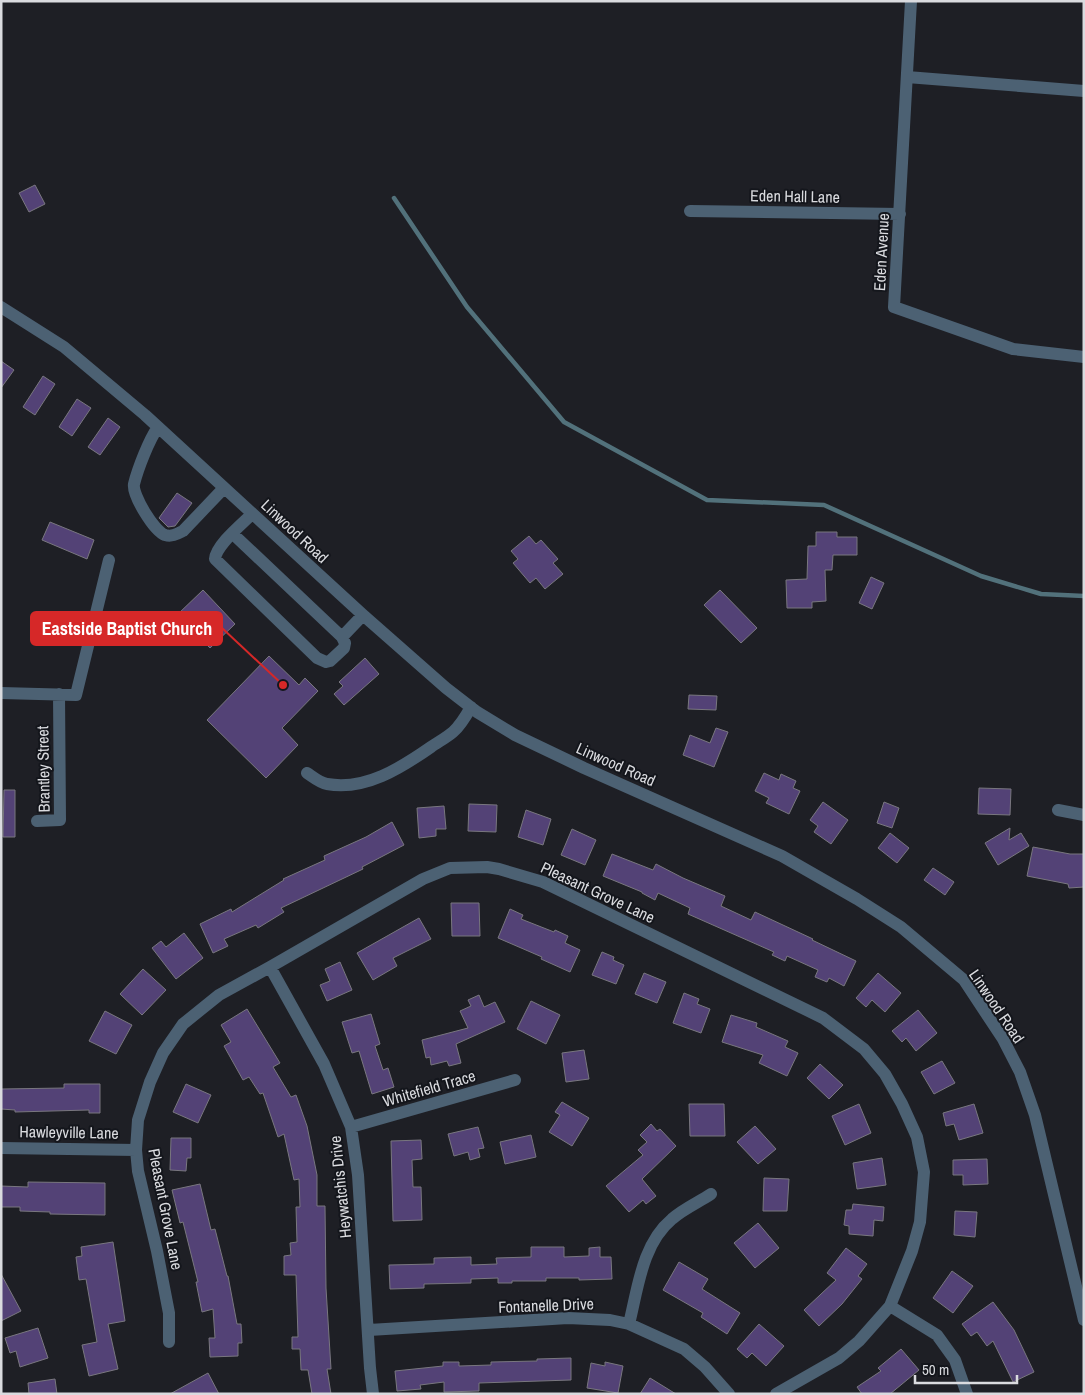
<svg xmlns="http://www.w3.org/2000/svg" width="1085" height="1395" font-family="'Archivo Narrow',sans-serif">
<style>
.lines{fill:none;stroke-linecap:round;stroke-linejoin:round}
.stream{stroke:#52717b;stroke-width:4.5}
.building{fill:#534276;stroke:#79777f}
.minor{stroke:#4c6173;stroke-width:12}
.labels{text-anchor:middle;stroke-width:4;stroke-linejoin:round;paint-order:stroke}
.street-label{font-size:16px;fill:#dadbdf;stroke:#14161c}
.leader{fill:none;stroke:#d62828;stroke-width:2}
.callout-dot{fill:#d62828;stroke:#14161c;stroke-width:2}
.callout{fill:#d62828;stroke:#d62828;stroke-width:2}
.callout-label{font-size:18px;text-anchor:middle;font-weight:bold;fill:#fff}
</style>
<rect width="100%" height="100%" fill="#1e1f25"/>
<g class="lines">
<!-- stream -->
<path class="stream" d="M394,198L467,307L564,422L707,500L824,505L981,576L1041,594L1084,596"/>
</g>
<!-- building -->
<path class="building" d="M35,185L45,204L29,212L19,193Z
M1,361L14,370L1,388Z
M43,376L55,384L35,415L23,407Z
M77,399L91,408L72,436L59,427Z
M108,418L120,427L100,455L88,447Z
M177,493L192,503L175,526L168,527L159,518Z
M50,522L94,540L87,559L42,540Z
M816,532H837V537H857V555H833L832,570H825L826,601L812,602V608H787L786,580L807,579L808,546H816Z
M529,536L536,544L541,540L558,559L553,563L563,574L545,589L536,578L530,583L513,563L518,559L511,551Z
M871,577L884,583L872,609L859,603Z
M203,590L235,624L210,648L177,615Z
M720,590L757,628L741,643L704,605Z
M269,656L299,685L305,678L318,691L282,728L298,745L266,778L207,720Z
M365,658L379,674L344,705L334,694L343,686L339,682Z
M689,695L717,696L716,710L688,709Z
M716,728L728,732L714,767L683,755L690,735L710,743Z
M764,773L779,780L781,774L796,781L793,788L800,791L789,814L766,803L769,798L755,791Z
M979,788L1011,789L1010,815L978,814Z
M4,790H15V837H3Z
M823,802L848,820L831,844L814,832L818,826L810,820Z
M884,802L899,808L892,828L877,823Z
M469,804L497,805L496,832L468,831Z
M444,806L446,829H436V836L419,838L417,808Z
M526,810L551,819L543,845L518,837Z
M392,822L404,845L362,867L363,869L281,908L284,912L258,928L256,925L224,939L228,946L213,953L200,924L231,909L232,912L284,880L283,879L325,860L324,856L366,837Z
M1010,828L1009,840L1021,833L1029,846L998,865L985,843Z
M572,829L596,840L585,865L561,855Z
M890,833L909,848L897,863L878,848Z
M1033,847L1070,854H1084V887L1069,888L1068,884L1027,876Z
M612,854L653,870L656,864L683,878L725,896L721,906L751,920L755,912L813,939L812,940L856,961L844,986L829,978L827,982L815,977L818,970L787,956L785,961L772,955L774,952L688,914L690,908L658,893L655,900L642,893V892L603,876Z
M933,868L954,882L945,895L924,880Z
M451,903H479L480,936H452Z
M510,909L523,915L521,919L554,932L555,930L568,936L565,943L580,950L570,972L541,959L542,957L498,938Z
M419,918L431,939L393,958L397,966L373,980L357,953Z
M184,933L203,958L176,979L152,948L161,941L166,947Z
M602,952L614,957L613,960L624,965L616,984L592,975Z
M340,962L352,990L327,1001L320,985L330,981L325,969Z
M143,969L166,990L142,1015L120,994Z
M644,973L666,982L657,1003L635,994Z
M878,973L901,993L885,1012L872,1000L866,1007L856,998Z
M684,993L699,999L697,1004L710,1009L701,1033L673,1023Z
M479,995L484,1007L495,1002L505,1022L456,1044L461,1063L449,1066L447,1061L431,1065L430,1057L426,1058L422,1040L468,1028L460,1011L471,1006L468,1000Z
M531,1001L560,1015L546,1044L517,1029Z
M247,1009L280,1063L273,1067L291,1097L296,1095L307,1126L317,1175V1206H325L326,1288L331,1369H327L331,1394H312L308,1370H301L300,1349H292V1337H298L296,1275H284V1256L291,1255L290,1243L297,1242L296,1207H300L299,1179L294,1180L284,1134L278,1137L263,1093L260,1094L249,1077L243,1080L224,1046L231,1042L221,1025Z
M918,1010L937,1033L916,1051L906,1038L902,1042L892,1031Z
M105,1011L132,1025L116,1054L89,1041Z
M371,1014L380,1044L375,1046L383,1070L388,1068L394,1087L372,1094L359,1051L352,1053L342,1022Z
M731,1015L757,1023L756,1027L788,1041L785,1047L798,1053L787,1076L759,1063L763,1055L722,1042Z
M584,1050L589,1079L566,1082L562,1053Z
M942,1061L955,1083L934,1094L921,1072Z
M820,1064L843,1085L829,1099L807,1078Z
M64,1084H100V1113H89V1110L15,1112V1110L1,1109V1089L64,1088Z
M186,1084L211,1095L198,1123L173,1112Z
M562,1102L589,1118L572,1146L549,1132L560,1115L555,1112Z
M689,1104H724L725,1136H690Z
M859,1104L871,1133L845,1145L832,1116Z
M974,1104L983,1133L959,1140L954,1124L946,1126L943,1113Z
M651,1124L657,1131L660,1129L676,1146L642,1179L656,1196L646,1204L643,1200L629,1212L606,1186L643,1155L638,1150L647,1142L640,1135Z
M755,1126L776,1149L758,1164L737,1142Z
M478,1127L484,1148L478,1149L480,1157L470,1160L468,1152L454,1156L448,1134Z
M531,1135L536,1157L505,1164L500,1142Z
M171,1138H191V1158H187L186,1171L170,1170Z
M421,1140L422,1159L412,1160L413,1187H421L422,1220L393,1221L391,1141Z
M882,1158L886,1185L857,1189L853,1163Z
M987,1159L988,1184L963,1185V1175H953V1160Z
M764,1178L789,1179L787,1211H763Z
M28,1182L105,1183V1215L50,1214V1212L20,1211V1207H1V1186L28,1187Z
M200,1184L211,1230L215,1229L227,1276H228L237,1324H241L242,1343H238V1356L210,1357L209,1338H215L213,1309L202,1312L196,1282H198L183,1222L180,1223L172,1190Z
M853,1204L884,1207L883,1221L874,1220L873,1236L849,1234V1226L844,1225L846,1210H852Z
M955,1211L977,1212L975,1237L954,1235Z
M758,1223L779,1248L755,1268L734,1243Z
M113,1242L125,1321L108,1324L118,1369L89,1376L82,1345L97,1342L86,1279L79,1280L76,1257L82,1256L81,1247Z
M531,1247H564V1257L589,1256V1248L600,1247V1257H611L612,1279L579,1280V1278H546V1281H512V1283H498V1278L471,1279V1283L424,1284V1288L390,1289L389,1265L434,1264V1258L471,1257V1265L497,1264L496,1258L531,1257Z
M846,1248L867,1264L858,1276L862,1279L842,1304L819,1326L804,1310L836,1280L827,1273Z
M679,1262L708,1279L702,1289L740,1313L727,1334L701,1317L703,1313L663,1290Z
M952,1271L973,1286L953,1313L933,1298Z
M1,1274L21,1311L1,1321Z
M993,1302L1014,1330L1034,1372L1013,1382L993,1341L987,1346L977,1332L971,1336L962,1324Z
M759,1324L784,1346L766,1366L752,1353L747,1358L737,1349Z
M38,1328L48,1358L20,1367L16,1351L10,1353L5,1338Z
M901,1349L919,1370L890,1394H862L857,1387L881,1371L878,1368Z
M571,1358V1380L479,1383V1391L444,1392V1382L420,1385L421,1389L397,1391L395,1371L443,1366V1362H459V1366L491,1365V1362L537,1361V1359Z
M605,1362L623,1366L618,1393L587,1388L591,1363L605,1366Z
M208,1373L219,1394H170Z
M650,1378L676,1394H640Z
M55,1379L57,1394H29L28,1383Z"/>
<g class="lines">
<!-- minor -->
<path class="minor" d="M911,1L894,307L1013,349L1084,357
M907,77L1084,91
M690,211L900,214
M1,307L64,347L145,415L363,615L446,688L477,712L515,735L584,768L782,856L857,899L901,927L964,980L1003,1039L1020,1072L1035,1115L1084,1320
M158,427C149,440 138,468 134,484C132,495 154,531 165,535C172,537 177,534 183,531L224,488
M233,534L342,637L345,643L344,648L330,661L326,662L317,658L215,559C216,545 242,524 252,514
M342,637L363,615
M1,693L76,695L109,560
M307,773C313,777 320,783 327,784C365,791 401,768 431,747C438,742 446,738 453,732C461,725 466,716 471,707
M1058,810L1084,815
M37,821L60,820L59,694
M270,967L324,1064L351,1127L358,1175L370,1368L373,1394
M351,1127L515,1080
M1,1148L136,1150
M890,1306L937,1335L955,1360L967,1394
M629,1324C638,1288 642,1244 672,1219C683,1209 699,1202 711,1194
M369,1330L568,1318L610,1320L629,1324L684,1349L705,1367L729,1394
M169,1342V1313L157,1251L138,1171L136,1150L138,1120L150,1082L163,1053L183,1024L219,995L270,967L423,879L450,868L487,867L499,869L543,882L823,1018L864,1049L885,1074L902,1104L917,1137L924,1172L920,1222L912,1251L890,1306L859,1341L839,1358L776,1394"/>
</g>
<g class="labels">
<!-- street labels -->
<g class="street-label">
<text transform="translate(795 196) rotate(1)" y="6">Eden Hall Lane</text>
<text transform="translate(881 252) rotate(-87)" y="6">Eden Avenue</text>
<text transform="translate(295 531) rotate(43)" y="6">Linwood Road</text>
<text transform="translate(616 764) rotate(24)" y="6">Linwood Road</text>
<text transform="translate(43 769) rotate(-91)" y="6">Brantley Street</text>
<text transform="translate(598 892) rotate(25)" y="6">Pleasant Grove Lane</text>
<text transform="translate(997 1006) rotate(56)" y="6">Linwood Road</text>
<text transform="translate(429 1088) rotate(-16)" y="6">Whitefield Trace</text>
<text transform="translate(69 1132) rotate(1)" y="6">Hawleyville Lane</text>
<text transform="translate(340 1187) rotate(-96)" y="6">Heywatchis Drive</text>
<text transform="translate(166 1209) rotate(79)" y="6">Pleasant Grove Lane</text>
<text transform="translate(546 1305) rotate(-2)" y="6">Fontanelle Drive</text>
</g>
</g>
<!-- callouts -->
<path class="leader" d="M283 685L222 628"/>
<circle class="callout-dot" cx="283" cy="685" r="5"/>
<rect class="callout" x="31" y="612" width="191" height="33" rx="5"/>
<g class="callout-label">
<text x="127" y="635">Eastside Baptist Church</text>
</g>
<!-- border -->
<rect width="1085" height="1395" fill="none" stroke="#dadbdf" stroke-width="5"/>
<!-- scale -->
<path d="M915 1375v8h102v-8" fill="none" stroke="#dadbdf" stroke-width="2.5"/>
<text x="922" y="1375" font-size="15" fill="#dadbdf" stroke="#14161c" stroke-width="4" paint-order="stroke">50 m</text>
</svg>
